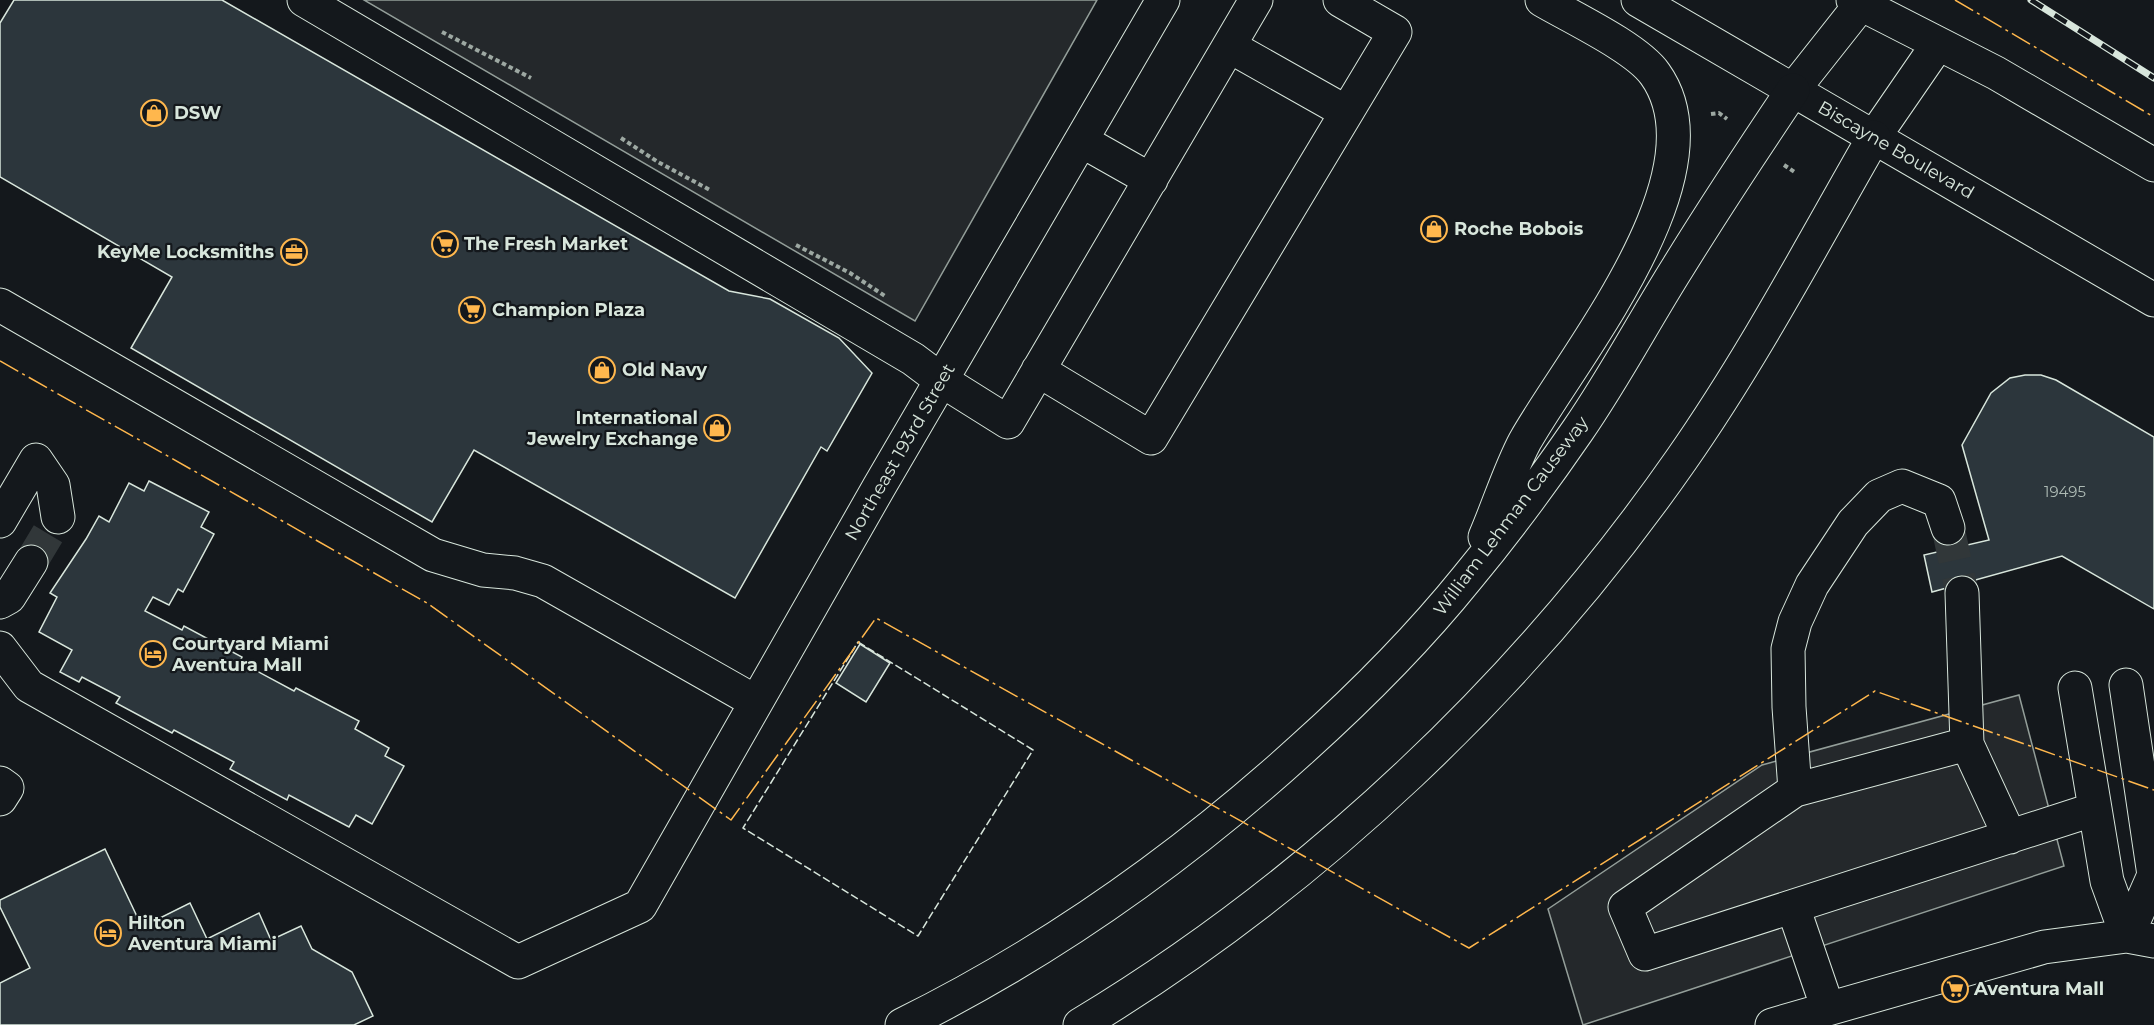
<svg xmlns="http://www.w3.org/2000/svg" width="2154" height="1025" font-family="Montserrat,sans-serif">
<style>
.parking{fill:#24282b;stroke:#939e99;stroke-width:1.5}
.building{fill:#2c363c;stroke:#d8e6dc;stroke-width:1.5}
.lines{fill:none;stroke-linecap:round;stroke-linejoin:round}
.minor-tunnel{stroke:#313739;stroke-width:33;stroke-dasharray:33 16;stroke-linecap:butt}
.minor-casing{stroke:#d8e6dc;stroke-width:35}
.major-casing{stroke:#d8e6dc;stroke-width:35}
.highway-casing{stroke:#d8e6dc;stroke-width:35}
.path{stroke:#9da8a2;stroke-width:4;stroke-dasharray:4.5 3;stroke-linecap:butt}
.minor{stroke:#14181c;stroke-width:33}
.major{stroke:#14181c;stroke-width:33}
.highway{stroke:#14181c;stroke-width:33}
.rail-casing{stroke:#d8e6dc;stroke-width:7}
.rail{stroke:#14181c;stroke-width:4.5;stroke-dasharray:14;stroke-linecap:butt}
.fence{stroke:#d8e6dc;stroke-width:1.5;stroke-dasharray:8 3;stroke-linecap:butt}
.power{stroke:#ffb74d;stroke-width:1.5;stroke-dasharray:21 4.5 3 4.5;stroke-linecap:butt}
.labels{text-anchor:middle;stroke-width:4.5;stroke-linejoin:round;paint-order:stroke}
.number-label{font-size:15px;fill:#adbab4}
.poi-label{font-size:18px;font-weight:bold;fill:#d8e6dc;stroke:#14181c;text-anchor:start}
.street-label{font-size:18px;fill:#d8e6dc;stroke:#14181c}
</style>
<rect width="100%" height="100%" fill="#14181c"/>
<!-- parking -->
<path class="parking" d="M364,0H1097L915,321Z
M2019,695L2064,866L1583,1025L1548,909L1762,765Z"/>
<!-- building -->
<path class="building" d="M14,0H222L729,291L770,299L839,338L872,373L827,451L821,447L735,598L474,450L432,522L131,348L172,277L0,177V23Z
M2025,375H2041L2056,380L2154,437V609L2062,556L1932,592L1924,555L1989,540L1962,445L1991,393L2010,378Z
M149,481L209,512L201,527L214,534L183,592L178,589L169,605L153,597L145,611L182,630L184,626L242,657L240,662L294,691L296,688L359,721L355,729L389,748L385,756L404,766L372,824L356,815L349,827L289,795L287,800L230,769L234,762L174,730L172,733L116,703L120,697L82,677L79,682L60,672L72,650L39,632L57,597L50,593L86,539L99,516L109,522L129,483L144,491Z
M860,644L890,663L866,702L836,683Z
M105,849L142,927L190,903L207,939L259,913L271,940L301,926L312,949L352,972L373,1016L354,1025H0V983L30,968L0,907V900Z"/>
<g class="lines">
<!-- minor-tunnel -->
<path class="minor-tunnel" d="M1948,528L1962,593
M31,562L58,517"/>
<defs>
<path id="minor" d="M304,0L913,359L941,380L1008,422L1256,0
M1229,46L1346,112
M1082,141L1151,180
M0,305L433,555L483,570L515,573L543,581L756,702
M1038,370L1151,438L1395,32L1340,0
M0,521L36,460L53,485L58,517
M1962,593L1967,744
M0,602L9,597L31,562
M0,648L29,686L518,962L640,906L879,487L1163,0
M2126,685L2154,875L2127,936
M2075,688L2107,881L2127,936
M0,783L7,788L0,799
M1795,790L1789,707L1788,649L1795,622L1812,585L1853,523L1879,496L1902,486L1939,501L1948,528
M2010,837L1967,744L1795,790L1625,907L1645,954C1795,906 1945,858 2095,809
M1793,907L1828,1009
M1772,1025L2044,947L2127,936L2154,941"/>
<path id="major" d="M1638,0L2154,300
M1853,0L1996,73L2154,165
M1793,90L1861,4
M1874,137L1938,44"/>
<path id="highway" d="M1485,537C1498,507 1510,469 1525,441C1573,356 1726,173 1655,74C1637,48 1571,17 1542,0
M902,1025C1048,953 1182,858 1302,749C1361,696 1417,640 1467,578C1506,531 1543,481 1578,430C1614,378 1644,321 1678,267C1715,207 1754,148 1793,90
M1080,1025C1314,884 1525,684 1681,460C1753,357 1812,245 1874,137"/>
</defs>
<!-- minor casing -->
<use href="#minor" class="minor-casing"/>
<!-- major casing -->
<use href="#major" class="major-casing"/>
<!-- highway casing -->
<use href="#highway" class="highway-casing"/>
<!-- path -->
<path class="path" d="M442,32L531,78
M1711,114L1719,113L1727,119
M621,138L658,162L710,190
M1784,165L1796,173
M796,245L850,273L885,296"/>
<!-- minor -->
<use href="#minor" class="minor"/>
<!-- major -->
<use href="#major" class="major"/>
<!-- highway -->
<use href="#highway" class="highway"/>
<defs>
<path id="rail" d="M2031,0L2154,78"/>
</defs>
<!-- rail casing -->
<use href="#rail" class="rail-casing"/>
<!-- rail -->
<use href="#rail" class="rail"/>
<!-- fence -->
<path class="fence" d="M858,642L1033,750L918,936L743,828Z"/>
<!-- power -->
<path class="power" d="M1955,0L2154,117
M0,361L427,603L731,820L876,618L1469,948L1875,691L2154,790"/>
</g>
<!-- icons -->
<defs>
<symbol id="shop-ring" viewBox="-11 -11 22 22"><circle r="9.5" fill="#14181c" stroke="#ffb74d" stroke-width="1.5"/><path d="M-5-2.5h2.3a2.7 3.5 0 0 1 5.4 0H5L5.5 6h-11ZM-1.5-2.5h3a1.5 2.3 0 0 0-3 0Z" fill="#ffb74d"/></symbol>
<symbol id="supermarket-ring" viewBox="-11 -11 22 22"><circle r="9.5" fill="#14181c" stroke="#ffb74d" stroke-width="1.5"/><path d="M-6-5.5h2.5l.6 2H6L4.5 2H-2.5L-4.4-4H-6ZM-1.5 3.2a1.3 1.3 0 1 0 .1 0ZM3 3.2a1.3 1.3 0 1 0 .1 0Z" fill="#ffb74d"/></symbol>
<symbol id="office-ring" viewBox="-11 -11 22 22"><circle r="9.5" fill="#14181c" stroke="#ffb74d" stroke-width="1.5"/><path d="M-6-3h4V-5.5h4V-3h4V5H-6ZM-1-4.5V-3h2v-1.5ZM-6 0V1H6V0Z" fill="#ffb74d"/></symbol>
<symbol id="hotel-ring" viewBox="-11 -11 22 22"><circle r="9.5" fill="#14181c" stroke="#ffb74d" stroke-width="1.5"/><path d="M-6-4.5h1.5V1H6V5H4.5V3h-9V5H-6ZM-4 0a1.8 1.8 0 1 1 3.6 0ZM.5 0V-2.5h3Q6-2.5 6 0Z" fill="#ffb74d"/></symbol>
</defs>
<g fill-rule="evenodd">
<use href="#shop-ring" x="139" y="98" width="30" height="30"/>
<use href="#shop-ring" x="1419" y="214" width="30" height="30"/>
<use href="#supermarket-ring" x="430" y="229" width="30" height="30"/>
<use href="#office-ring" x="279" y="237" width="30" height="30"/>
<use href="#supermarket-ring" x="457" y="295" width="30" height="30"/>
<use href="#shop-ring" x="587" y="355" width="30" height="30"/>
<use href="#shop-ring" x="702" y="413" width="30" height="30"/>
<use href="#hotel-ring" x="138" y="639" width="30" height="30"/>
<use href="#hotel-ring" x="93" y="918" width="30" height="30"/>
<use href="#supermarket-ring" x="1940" y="974" width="30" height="30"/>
</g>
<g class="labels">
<!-- number labels -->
<g class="number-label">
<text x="2065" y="497">19495</text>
</g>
<!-- poi labels -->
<g class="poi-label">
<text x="174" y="119">DSW</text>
<text x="1454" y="235">Roche Bobois</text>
<text x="464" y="250">The Fresh Market</text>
<text x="274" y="258" text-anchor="end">KeyMe Locksmiths</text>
<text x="492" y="316">Champion Plaza</text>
<text x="622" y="376">Old Navy</text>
<text x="698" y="424" text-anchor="end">International<tspan x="698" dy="21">Jewelry Exchange</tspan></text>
<text x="172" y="650">Courtyard Miami<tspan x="172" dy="21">Aventura Mall</tspan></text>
<text x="128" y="929">Hilton<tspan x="128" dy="21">Aventura Miami</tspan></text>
<text x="1974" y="995">Aventura Mall</text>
</g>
<!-- street labels -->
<g class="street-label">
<text transform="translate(1896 150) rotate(30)" y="6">Biscayne Boulevard</text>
<text transform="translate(900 452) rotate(-60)" y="6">Northeast 193rd Street</text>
<text transform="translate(1511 516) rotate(-53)" y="6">William Lehman Causeway</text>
</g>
</g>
</svg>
